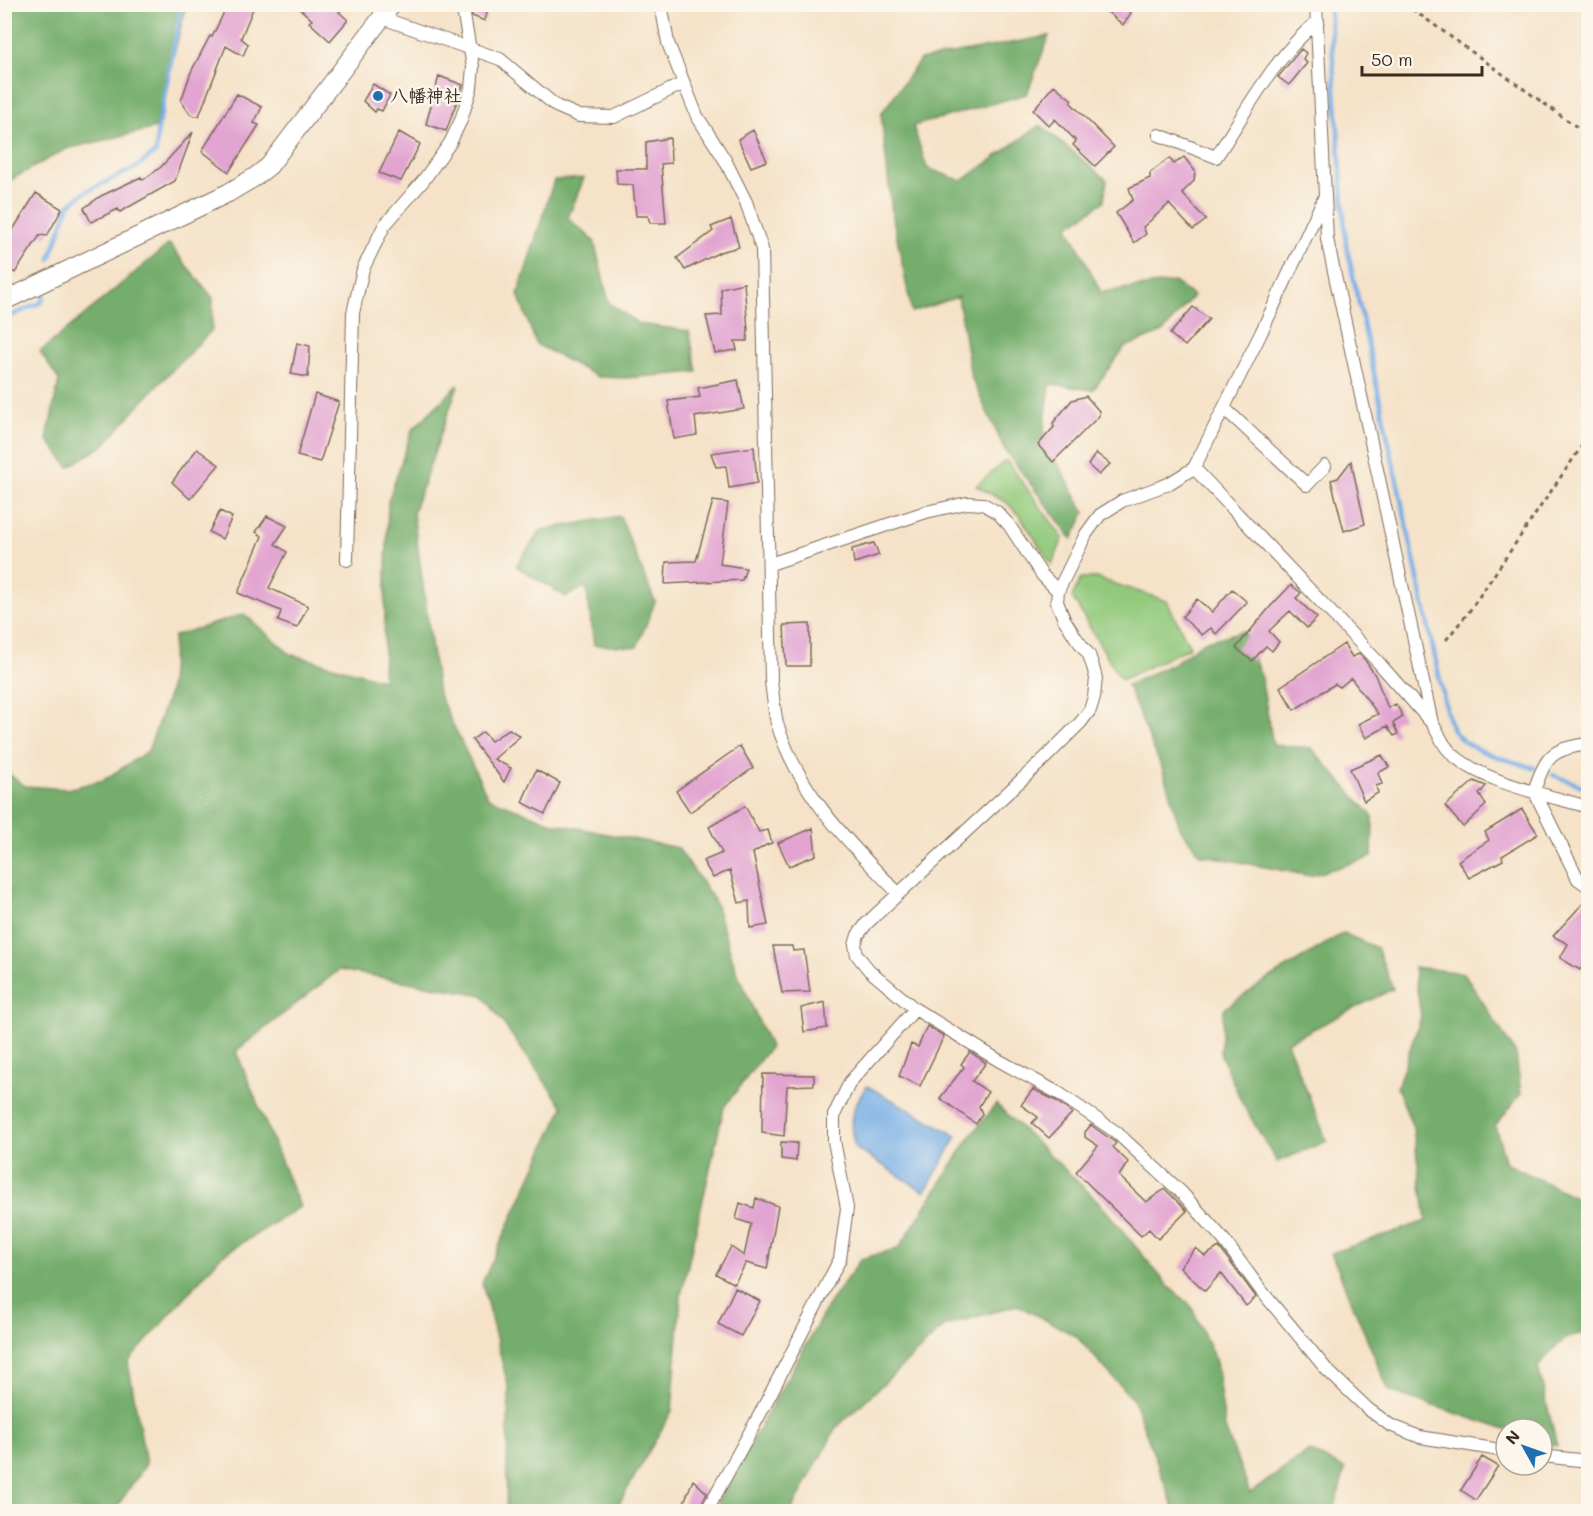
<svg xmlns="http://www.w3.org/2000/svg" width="1593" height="1516" font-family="Mali,'Klee One',sans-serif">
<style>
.green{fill:#92c97c;stroke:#667a4d;stroke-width:1.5}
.forest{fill:#75ad6c;stroke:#586c45;stroke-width:1.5}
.water{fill:#77aee6;stroke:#596c82;stroke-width:1.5}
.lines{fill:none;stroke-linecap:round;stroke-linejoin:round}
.stream{stroke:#77aee6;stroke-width:4.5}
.building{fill:#e2a5d1}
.street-casing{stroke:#7c6a5a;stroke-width:14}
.secondary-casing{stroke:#7c6a5a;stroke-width:20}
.path{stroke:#7c6a5a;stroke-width:3;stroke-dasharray:4.5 4.5;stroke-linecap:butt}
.street{stroke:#fff;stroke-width:12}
.secondary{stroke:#fff;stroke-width:18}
.poi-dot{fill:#1f6fb2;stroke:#fbf7ec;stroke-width:2}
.labels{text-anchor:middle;stroke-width:5;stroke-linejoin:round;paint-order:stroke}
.poi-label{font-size:18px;font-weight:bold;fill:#3b2a1e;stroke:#fbf7ec;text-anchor:start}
</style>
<rect width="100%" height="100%" fill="#fbf7ec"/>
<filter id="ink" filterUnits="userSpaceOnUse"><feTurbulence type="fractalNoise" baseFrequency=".0167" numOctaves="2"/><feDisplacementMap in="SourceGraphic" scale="12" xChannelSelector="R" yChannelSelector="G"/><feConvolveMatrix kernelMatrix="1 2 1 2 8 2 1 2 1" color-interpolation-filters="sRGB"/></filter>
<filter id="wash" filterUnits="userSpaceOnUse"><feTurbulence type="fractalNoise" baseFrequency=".008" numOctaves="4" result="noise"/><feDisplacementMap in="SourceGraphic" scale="24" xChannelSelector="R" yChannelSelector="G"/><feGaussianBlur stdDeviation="1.35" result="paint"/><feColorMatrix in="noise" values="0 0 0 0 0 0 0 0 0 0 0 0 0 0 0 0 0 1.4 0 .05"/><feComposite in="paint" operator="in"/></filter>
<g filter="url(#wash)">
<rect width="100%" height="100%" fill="#f5e2c8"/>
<!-- green -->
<path class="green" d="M1006,460L1063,538L1052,565L1020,516L1006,502L976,486Z
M1081,578H1097L1167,601L1190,647L1121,680L1072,597Z"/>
<!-- forest -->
<path class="forest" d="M5,4L186,5L156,128L66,149L5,183Z
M1049,36L1027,94L913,126L927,168L962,181L1040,125L1107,180L1104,201L1068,227L1101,292L1174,282L1193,296L1163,332L1125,347L1093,390L1050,384L1043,437L1085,513L1072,539L1005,450L971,377L958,297L912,312L892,213L881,114L920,60Z
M584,178L568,218L594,241L609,303L639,324L689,331L697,372L625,378L598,377L536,344L518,294L554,180Z
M169,244L213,298L212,330L151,392L104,445L69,467L47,439L59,380L40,352Z
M458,385L413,513L438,693L488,798L552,823L678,848L714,900L736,970L770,1047L724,1107L681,1295L672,1411L615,1511H506L509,1389L482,1283L563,1107L483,995L339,970L236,1051L300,1207L221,1256L128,1362L146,1464L114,1511H5V771L25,786L67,789L104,780L148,751L169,693L174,636L244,614L290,654L383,680L388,502L412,430Z
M620,516L655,602L637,647L594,645L586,586L566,597L516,566L541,530Z
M1244,631L1261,677L1273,745L1311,748L1373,817L1372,857L1310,876L1200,854L1180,828L1163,771L1127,685L1174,663L1203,642Z
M1343,933L1377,948L1393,989L1287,1042L1327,1141L1277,1162L1242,1103L1220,1053L1224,1009L1265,981Z
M1414,967L1464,973L1516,1054L1521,1094L1495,1126L1506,1163L1575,1197H1588V1334C1566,1331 1550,1352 1538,1367L1557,1446L1542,1442V1429L1506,1430L1389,1391L1331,1253L1426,1221L1413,1128L1397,1087L1421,1017Z
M996,1104L1098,1201L1169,1287L1192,1307L1216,1362L1225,1428L1250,1493L1309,1451L1345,1469L1334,1511H1175L1134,1401L1076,1336L1017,1305L945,1326L836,1428L791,1511L712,1512L830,1302L861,1259L899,1248L968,1140Z"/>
<!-- water -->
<path class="water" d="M867,1086L957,1136L925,1192L855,1148C848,1119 850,1110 867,1086Z"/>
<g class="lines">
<!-- stream -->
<path class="stream" d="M1329,4L1346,243L1447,713C1450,723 1452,731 1460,738C1475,753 1513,761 1534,768
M50,259L69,205L85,192L137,167L156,152L157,134L182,4
M4,319L42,302L44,295
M1553,775L1588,788"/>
</g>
<g id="blocks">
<!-- building -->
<path class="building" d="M228,4H255L241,38L248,44L243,56L226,46L199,116H194L190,114L181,101L191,72L210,36L212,37Z
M295,4H346L339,12L348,20L330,41L309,22L312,20Z
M472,4H489L485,21L472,16Z
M1098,4H1120L1131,13L1123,25Z
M1301,49L1306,53L1303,59L1307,63L1289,85L1278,77Z
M439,76L463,85L446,131L426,124Z
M373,84L390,95L382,111L377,109L375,112L363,101Z
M1054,85L1072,100L1070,102L1114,147L1095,166L1073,145L1076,141L1055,119L1049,126L1033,110Z
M237,94L262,107L254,123L259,125L229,172L202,151Z
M753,130L767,161L751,167L738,139Z
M193,132L175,181L120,212L118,209L91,222L84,208L101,196L141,177L143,180L161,167Z
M399,132L420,144L401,181L379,173Z
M670,138L671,163L661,164L666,223H650L648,216H636L633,185L617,184L616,169H646V142Z
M1184,157L1195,171L1194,181L1182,193L1206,220L1193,230L1169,204L1143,227L1146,234L1134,243L1116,213L1133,200L1129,188L1150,178V173L1169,158L1174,164Z
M36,193L62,209L47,236L40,235L15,273L4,265V244Z
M731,219L739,247L720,252L685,270L677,258L713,231L711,227Z
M744,283L748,330L747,341H735L737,350L715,353L706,316L722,315L721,288Z
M1193,307L1209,319L1185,346L1170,334Z
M297,343L310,346L308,377L291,374Z
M738,380L744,409L695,417L697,435L674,439L668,401L700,397L698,388Z
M315,394L339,402L320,462L297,456Z
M1086,396L1099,411V416L1053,462L1038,445L1054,427L1053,423L1072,400Z
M754,447L757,483L729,488L726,466L716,467L711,453Z
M197,449L219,465L190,499L172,482Z
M1096,453L1110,464L1099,475L1088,465Z
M1351,461L1365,524L1344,531L1331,480L1338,478Z
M713,501L728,503L720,564L746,568L742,580L665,584L666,562L696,561Z
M220,511L232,517L222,539L209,532Z
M267,516L287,526L275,544L287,552L269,588L308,606L297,628L278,621L281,611L238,593L262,536L256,532Z
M874,543L879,555L854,563L852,549Z
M1291,585L1301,593L1296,598L1317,618L1307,628L1290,611L1269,631L1279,642L1272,651L1266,646L1252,661L1236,648L1270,607Z
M1232,589L1247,602L1216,634L1211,628L1202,635L1182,617L1197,599L1212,612Z
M810,624V666H786L784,625Z
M1344,644L1352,657L1359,654L1365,660L1375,675L1388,708L1396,704L1403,717L1393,723L1398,734L1394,736L1387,726L1366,738L1358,724L1378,714L1351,678L1340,687L1335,684L1294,710L1280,687Z
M509,729L520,736L494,759L511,768L504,782L472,740L483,732L491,741Z
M740,746L753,768L690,812L676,791Z
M1382,755L1389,767L1378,773L1382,784L1376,786L1378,793L1364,801L1350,769Z
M536,770L560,783L545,814L522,802Z
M1474,781L1486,786L1479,794L1486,805L1463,827L1445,806Z
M745,806L759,832L768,830L772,843L766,845L753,853L768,925L750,928L749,901L739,903L730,870L713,878L703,861L722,853L709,827Z
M1522,809L1538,834L1502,856L1503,860L1469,878L1458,861L1489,840L1485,832Z
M813,828L816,855L789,866L778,843Z
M1588,898V956L1580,970L1560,958L1568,944L1553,936Z
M773,946H792L793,951L804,950L810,992L782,993Z
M825,1002L827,1028L804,1032L801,1008Z
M927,1026L944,1036L920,1086L899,1076L911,1044L918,1047Z
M970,1052L986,1063L972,1081L988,1092L979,1106L982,1114L976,1124L940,1098L964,1067L961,1064Z
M763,1074L814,1075V1085L787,1086L784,1136L762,1133Z
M1033,1089L1056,1101L1072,1113L1049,1138L1032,1123L1038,1117L1021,1105Z
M1091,1125L1116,1143L1113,1147L1128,1162L1119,1176L1146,1202L1165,1189L1187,1211L1158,1239L1149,1229L1141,1236L1076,1172L1098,1146L1085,1137V1132Z
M781,1142L797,1143L796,1161L781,1159Z
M756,1198L778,1206L767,1269L746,1263L734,1284L716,1274L731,1247L744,1256L751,1224L736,1219L740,1203L754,1208Z
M1219,1247L1256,1297L1246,1306L1221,1273L1205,1291L1180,1267L1196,1248L1205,1256Z
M735,1288L760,1301L741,1336L718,1324Z
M1482,1457L1498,1466L1476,1500L1461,1490Z
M693,1480L707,1493L697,1512H680Z"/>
</g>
</g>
<g filter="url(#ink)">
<use href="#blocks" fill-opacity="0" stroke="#7c6a5a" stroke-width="1.5"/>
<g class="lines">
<defs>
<path id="street" d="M661,4L668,43L697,116L725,160L746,202L762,249L771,682C773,695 774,710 777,723C798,793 849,843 898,893
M1316,4L1327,239L1432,723C1437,731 1441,740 1446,747C1472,781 1548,795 1588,807
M382,18L500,59L556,106L579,116L614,117L684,83
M1159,135L1216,157C1247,110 1274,57 1318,21
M1325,196L1261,333L1194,468L1168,484L1122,501L1100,515L1086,534L1058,591L1057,602L1064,619L1076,638L1089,655L1093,667L1096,678L1094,697L1090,710L1081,722L1044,759L867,923L858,935L855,945L857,955L869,970L915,1009L998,1060L1060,1094L1116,1132L1182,1193L1224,1240L1260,1289L1327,1370L1368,1409L1390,1425L1420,1437L1506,1451
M1224,408L1307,485L1325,466
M1194,468L1378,662L1431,722
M347,560L353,313L363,269L384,226L423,181L450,143L461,120L471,88L473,67L462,4
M770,564L926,512L967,503L983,504L997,512L1009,525L1042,575L1058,591
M1588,744C1551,749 1546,756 1534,791L1578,879L1588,886
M1542,1456L1588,1461
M706,1512L759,1416L840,1259L847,1208L834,1141V1115L850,1082L915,1009"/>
<path id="secondary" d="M4,301L228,193L255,177L269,166L392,4"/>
</defs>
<!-- street casing -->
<use href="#street" class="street-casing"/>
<!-- secondary casing -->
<use href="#secondary" class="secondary-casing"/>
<!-- path -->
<path class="path" d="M1405,4L1588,135
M1446,640L1468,613L1588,437"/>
<!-- street -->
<use href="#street" class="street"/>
<!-- secondary -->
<use href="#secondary" class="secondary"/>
</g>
</g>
<!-- markers -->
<circle class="poi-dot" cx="378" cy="96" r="6"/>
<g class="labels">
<!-- poi labels -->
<g class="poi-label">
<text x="390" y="102">八幡神社</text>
</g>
</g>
<!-- margin -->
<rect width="1593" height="1516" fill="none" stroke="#fbf7ec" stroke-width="24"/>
<!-- north arrow -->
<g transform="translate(1524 1447) rotate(310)"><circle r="28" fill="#fbf7ec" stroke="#aea59a" stroke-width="1.5"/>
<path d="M0-4.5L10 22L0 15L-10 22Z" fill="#1f6fb2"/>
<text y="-9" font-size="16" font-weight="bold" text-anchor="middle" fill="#3b2a1e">N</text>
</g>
<!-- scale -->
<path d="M1362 66v9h120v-9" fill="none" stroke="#3b2a1e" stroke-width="3"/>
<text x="1371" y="66" font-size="18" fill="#3b2a1e" stroke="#fbf7ec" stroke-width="4.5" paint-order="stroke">50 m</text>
</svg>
